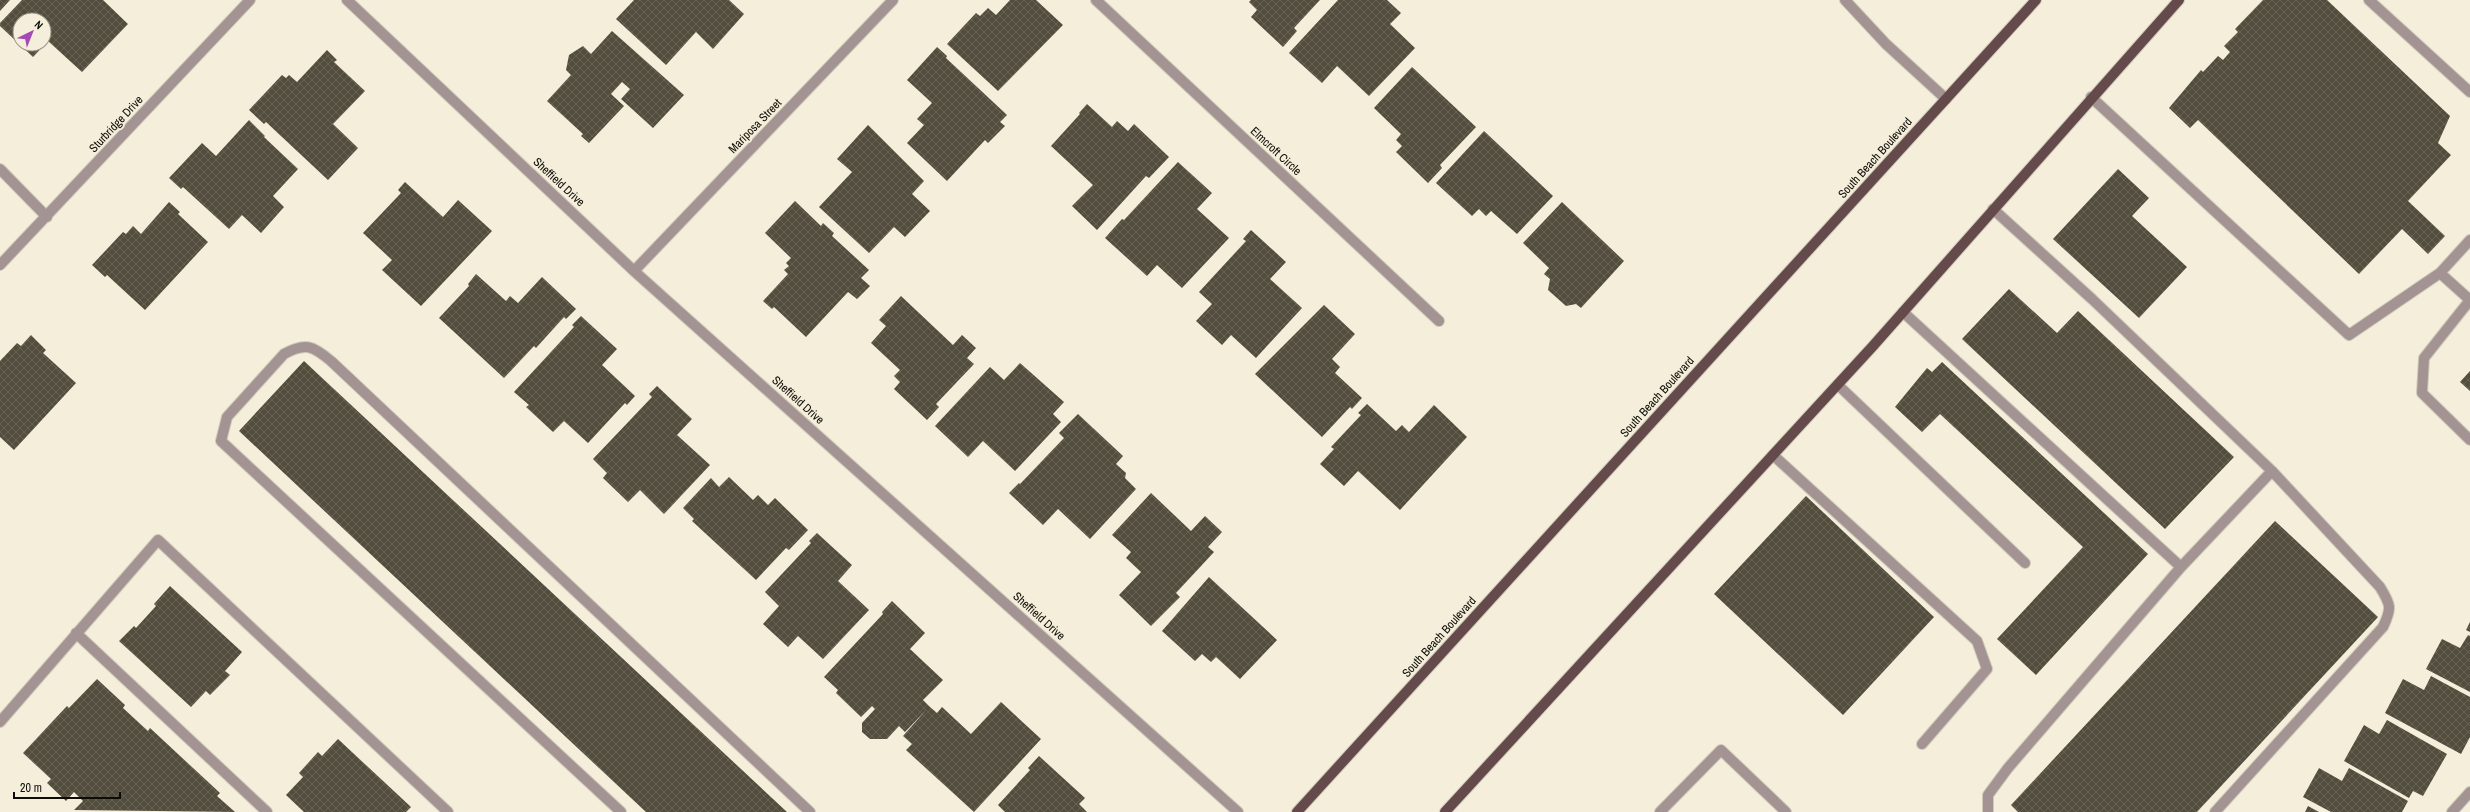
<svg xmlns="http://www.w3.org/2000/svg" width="2470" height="812" font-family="'Archivo Narrow',sans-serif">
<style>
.building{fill:url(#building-cross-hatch);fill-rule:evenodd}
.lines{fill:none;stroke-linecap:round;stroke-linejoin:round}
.minor-casing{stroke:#cfcab9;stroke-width:12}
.major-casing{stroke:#cfcab9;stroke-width:12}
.minor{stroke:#a39393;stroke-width:10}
.major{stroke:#644a4b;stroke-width:10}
.labels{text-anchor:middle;stroke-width:4;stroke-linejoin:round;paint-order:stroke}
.street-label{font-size:12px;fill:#0e0c06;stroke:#f4eedb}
</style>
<defs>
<pattern id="building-cross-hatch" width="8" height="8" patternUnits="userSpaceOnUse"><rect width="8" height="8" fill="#524d3d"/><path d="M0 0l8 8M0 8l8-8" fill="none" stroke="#666255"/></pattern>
</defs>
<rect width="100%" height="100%" fill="#f4eedb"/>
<!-- building -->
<path class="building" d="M0,0H10L0,11Z
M22,0H103L128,24L82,72L48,41L33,57L0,26V23ZM20,20H44V44H20Z
M634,0H729L744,14L713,49L696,32L666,65L616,19Z
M1010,0H1036L1063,25L998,91L947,44L976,13L980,16L988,8L996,15Z
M1251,0H1320L1294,28L1297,31L1283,47L1251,17L1257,10L1249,2Z
M1338,0H1387L1401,13L1390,24L1415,48L1369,96L1337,66L1322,83L1289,53Z
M2263,0H2327L2450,116L2438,143L2451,155L2408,201L2445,236L2428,254L2402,229L2359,274L2198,120L2190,128L2169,108L2201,70L2203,72L2218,56L2223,60L2230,52L2224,46L2238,32L2235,29Z
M612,31L684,95L653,128L621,99L630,89L622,82L611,94L624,106L589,143L581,136L583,134L547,101L571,75L566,70L569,55L583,46L591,54Z
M937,47L947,56L946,58L1007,115L1000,122L1005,126L988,143L985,140L947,181L907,143L924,125L917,119L932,103L907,80Z
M327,50L337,60L334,62L365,91L333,124L358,148L328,180L266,122L264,124L249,110L282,75L286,78L289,75L297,82Z
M1412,67L1476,127L1440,165L1442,168L1428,183L1396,152L1402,146L1396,140L1401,134L1374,108Z
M1087,104L1112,127L1117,121L1128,131L1134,124L1169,157L1149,178L1146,176L1097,230L1072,206L1093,185L1051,146L1080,114L1079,113Z
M249,120L265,136L264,137L298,169L273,196L284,207L261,233L242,215L229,229L183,187L181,189L169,178L202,143L216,156Z
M868,125L924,181L912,194L930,211L905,237L894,227L869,253L819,207L852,172L837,159Z
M1484,131L1553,196L1517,234L1491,211L1486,216L1479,209L1472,216L1436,183Z
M1178,162L1212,193L1197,209L1229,238L1182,288L1157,265L1147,276L1105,238L1122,219L1124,220Z
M2118,169L2149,198L2132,216L2187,267L2139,318L2053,239Z
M405,182L443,217L458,200L492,231L421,306L382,270L392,260L363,233L401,193L398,190Z
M795,201L821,226L823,223L834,233L832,236L869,270L861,278L870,286L857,299L848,292L806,337L774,307L772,309L763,301L788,274L784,270L789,266L786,263L791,258L765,233Z
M169,202L180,212L178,214L208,242L145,310L107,275L105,277L92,265L123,232L126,234L133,226L141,234Z
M1562,202L1624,261L1581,308L1576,304L1566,306L1548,290L1550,279L1544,274L1549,268L1523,243Z
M1251,230L1286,262L1270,279L1302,308L1256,358L1231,335L1222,345L1196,321L1212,304L1199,292L1246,241L1243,239Z
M476,274L506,301L510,296L518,303L542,277L576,309L566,319L564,317L536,348L534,346L504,378L439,318L469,286L468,284Z
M2009,289L2057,333L2078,311L2234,457L2165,529L1962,339Z
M901,296L953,345L962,335L976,348L967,358L974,364L936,404L939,407L927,420L894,389L900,382L894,376L900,370L871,343L886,326L879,320Z
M1324,305L1355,334L1332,359L1340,367L1335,373L1362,398L1352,409L1350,407L1322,437L1255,374Z
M581,316L617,349L602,365L635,396L627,405L625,403L588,443L564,421L553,432L526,407L529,405L514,392L574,327L572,325Z
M31,335L46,350L43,353L76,383L14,450L0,437V361L17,343L21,346Z
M304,361L787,812H646L239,431Z
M1942,362L2148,554L2036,675L1997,639L2083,547L1940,414L1922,432L1895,407L1927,368L1932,372Z
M1020,363L1064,402L1053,414L1061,422L1015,471L983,441L968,457L935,426L990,367L1004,380Z
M2470,371V391L2460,382Z
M657,386L692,419L677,435L710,465L664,514L640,490L628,502L603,478L607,473L593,459L652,397L649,394Z
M1367,404L1396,431L1402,425L1409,432L1434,405L1467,437L1400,510L1358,471L1344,486L1320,464L1334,449L1331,447L1361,415L1358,413Z
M1078,414L1123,456L1116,464L1126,473L1125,478L1136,489L1090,539L1058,509L1043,525L1009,493L1019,483L1020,484L1064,438L1059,433Z
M729,477L753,500L758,495L768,505L775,498L808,530L789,550L786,548L756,580L692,521L694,519L683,508L711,478L719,487Z
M1151,493L1191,531L1205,516L1222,532L1208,547L1214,552L1176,593L1180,597L1151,626L1119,595L1141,572L1126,558L1131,552L1112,535Z
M1806,496L1934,617L1843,715L1714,594Z
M2275,521L2378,617L2197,812H2018L2011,805Z
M817,533L852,565L838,581L869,610L823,659L798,636L788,647L763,624L779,606L765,592L811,543L809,541Z
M1209,577L1277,640L1240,679L1216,657L1211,662L1202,654L1195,661L1162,631Z
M170,586L242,652L225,671L230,675L210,695L206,691L191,707L119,641L134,626L136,628L156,606L154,604Z
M892,601L925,633L910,649L943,680L923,700L930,707L937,713L942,707L971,734L1001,702L1041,739L974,812L906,750L912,744L903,736L927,709L905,732L899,726L887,739H870L862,732V723L875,709L872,706L861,717L836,693L838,690L824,677L883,614L882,612Z
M2470,622V632L2466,630Z
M2468,635L2470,636V692L2426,669L2442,639L2460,648Z
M2431,676L2470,697V737L2461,754L2385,713L2403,679L2424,690Z
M97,679L125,705L123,708L148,731L150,728L220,793L217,796L235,812L74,810L83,801L74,792L66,801L47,783L51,779L23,753L67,706L69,708Z
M2387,720L2447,754L2423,796L2413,791L2409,798L2344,761L2364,725L2379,734Z
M338,739L411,807L406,812H304L286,795L303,777L299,773L318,752L322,756Z
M1039,756L1085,798L1079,804L1087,812H1005L998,805L1030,770L1028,768Z
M2319,768L2342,781L2349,768L2408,801L2402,812H2331L2303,797Z
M2308,806L2319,812H2305Z"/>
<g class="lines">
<defs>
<path id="minor" d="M347,0L634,271L1238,812
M1096,0L1439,321
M1845,0L1886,44L1946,99
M2369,0L2470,92
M2091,97L2349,335L2440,273L2470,240
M0,169L47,217
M1993,209L2092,299L2272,471L2380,587C2391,605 2392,608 2383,627L2215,812
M0,265L250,0
M634,271L893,0
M2440,273L2470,300L2424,358L2422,393L2470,440
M1903,312L2181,567
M1838,385L2025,563
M1773,455L1977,641L1987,669L1922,744
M76,633L267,812
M0,722L158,540L448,812
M621,812L221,441L227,417L284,354C306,342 313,346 331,361L810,812
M1660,812L1721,750L1786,812
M1988,812V795L2008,768L2181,567L2272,471
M2452,812L2470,792"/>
<path id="major" d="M1297,812L2036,0
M1445,812L1873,346L2179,0"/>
</defs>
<!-- minor casing -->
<use href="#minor" class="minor-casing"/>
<!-- major casing -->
<use href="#major" class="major-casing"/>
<!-- minor -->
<use href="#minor" class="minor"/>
<!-- major -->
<use href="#major" class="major"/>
</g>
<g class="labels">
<!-- street labels -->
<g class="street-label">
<text transform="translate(116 124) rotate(-47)" y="4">Sturbridge Drive</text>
<text transform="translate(755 126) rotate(-46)" y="4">Mariposa Street</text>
<text transform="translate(1276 151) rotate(43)" y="4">Elmcroft Circle</text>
<text transform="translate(1875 158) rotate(-48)" y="4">South Beach Boulevard</text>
<text transform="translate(559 182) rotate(43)" y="4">Sheffield Drive</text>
<text transform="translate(1657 397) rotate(-48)" y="4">South Beach Boulevard</text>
<text transform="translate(798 400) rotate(42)" y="4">Sheffield Drive</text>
<text transform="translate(1039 616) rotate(42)" y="4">Sheffield Drive</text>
<text transform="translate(1439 637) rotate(-48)" y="4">South Beach Boulevard</text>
</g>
</g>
<!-- north arrow -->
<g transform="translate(32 32) rotate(43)"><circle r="19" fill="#f4eedb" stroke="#989486"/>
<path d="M0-3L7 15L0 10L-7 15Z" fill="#a549b4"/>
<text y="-6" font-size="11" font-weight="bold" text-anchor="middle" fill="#0e0c06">N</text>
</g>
<!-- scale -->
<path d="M14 792v6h106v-6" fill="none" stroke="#0e0c06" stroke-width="2"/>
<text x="20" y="792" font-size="12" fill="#0e0c06" stroke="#f4eedb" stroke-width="3" paint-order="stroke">20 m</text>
</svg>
